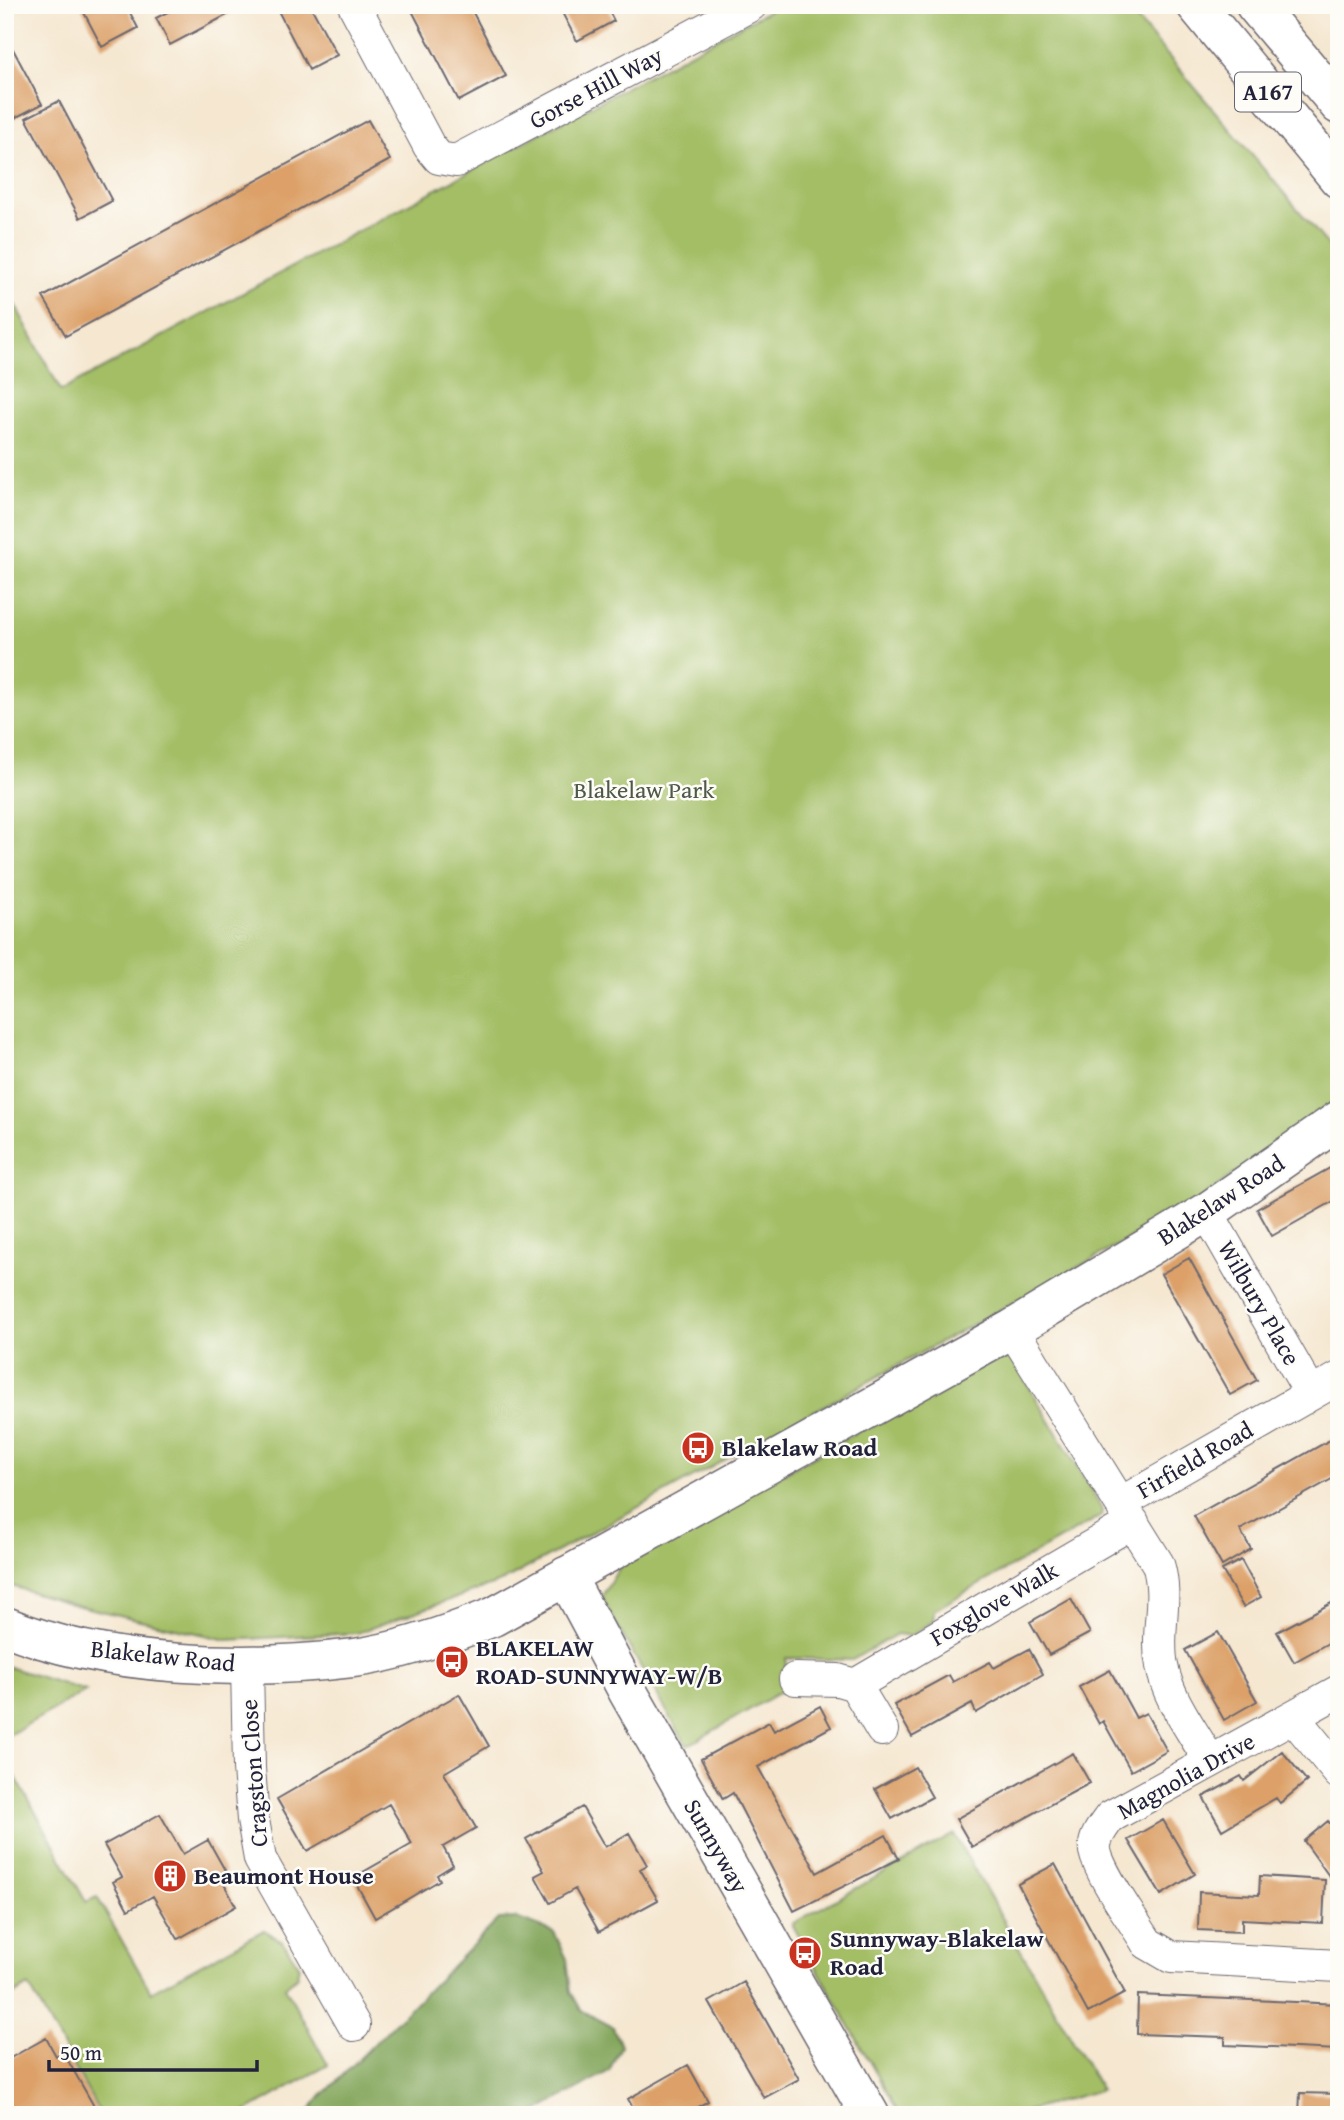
<svg xmlns="http://www.w3.org/2000/svg" width="1344" height="2120" font-family="'Gentium Book Plus',serif">
<style>
.green{fill:#a3be65;stroke:#627050;stroke-width:2}
.forest{fill:#82a55a;stroke:#52644a;stroke-width:2}
.building{fill:#dca067}
.lines{fill:none;stroke-linecap:round;stroke-linejoin:round}
.street-casing{stroke:#6c676f;stroke-width:34}
.secondary-casing{stroke:#6c676f;stroke-width:41}
.highway-casing{stroke:#6c676f;stroke-width:41}
.street{stroke:#fff;stroke-width:32}
.secondary{stroke:#fff;stroke-width:38}
.highway{stroke:#fff;stroke-width:38}
.labels{text-anchor:middle;stroke-width:5;stroke-linejoin:round;paint-order:stroke}
.shield{fill:#fdfcf7;stroke:#646373;stroke-width:2}
.shield-label{font-size:23px;font-weight:bold;fill:#22223b}
.street-label{font-size:24px;fill:#22223b;stroke:#fdfcf7}
.park-label{font-size:24px;fill:#4f594a;stroke:#fdfcf7}
.poi-label{font-size:24px;font-weight:bold;fill:#22223b;stroke:#fdfcf7;text-anchor:start}
</style>
<rect width="100%" height="100%" fill="#fdfcf7"/>
<filter id="ink" filterUnits="userSpaceOnUse"><feTurbulence type="fractalNoise" baseFrequency=".0143" numOctaves="2"/><feDisplacementMap in="SourceGraphic" scale="14" xChannelSelector="R" yChannelSelector="G"/><feConvolveMatrix kernelMatrix="1 2 1 2 8 2 1 2 1" color-interpolation-filters="sRGB"/></filter>
<filter id="wash" filterUnits="userSpaceOnUse"><feTurbulence type="fractalNoise" baseFrequency=".00686" numOctaves="4" result="noise"/><feDisplacementMap in="SourceGraphic" scale="28" xChannelSelector="R" yChannelSelector="G"/><feGaussianBlur stdDeviation="1.57" result="paint"/><feColorMatrix in="noise" values="0 0 0 0 0 0 0 0 0 0 0 0 0 0 0 0 0 1.4 0 .05"/><feComposite in="paint" operator="in"/></filter>
<g filter="url(#wash)">
<rect width="100%" height="100%" fill="#f5e7d0"/>
<!-- green -->
<path class="green" d="M779,5H1125L1339,258V1098L1190,1206L503,1581L357,1633L227,1640L75,1605L5,1584V286L61,391Z
M1006,1348L1094,1495L1102,1510L1101,1516L934,1610L933,1621L910,1636L897,1634L852,1660L786,1658L785,1689L687,1746L610,1614L602,1596L621,1565Z
M5,1666L86,1691L5,1737Z
M5,1758L86,1902L97,1897L151,1992L264,1930L283,1942L299,1966L297,1976L285,1987L328,2065L240,2115H101L29,1986L5,1999Z
M954,1834L1101,2090L1013,2115H900L894,2105L792,1924Z"/>
<!-- forest -->
<path class="forest" d="M516,1918L554,1932L567,1959L571,1992L581,2010L613,2027L621,2046L609,2071L531,2115H307L316,2102L499,1919Z"/>
<g id="blocks">
<!-- building -->
<path class="building" d="M80,5H126L138,28L102,47Z
M181,5H246L170,45L156,18Z
M275,5H310L337,55L309,70Z
M409,5H469L506,76L459,101Z
M558,5H606L614,21L577,41Z
M5,34L42,104L5,123Z
M59,101L112,201L80,218L26,118Z
M368,120L390,160L66,336L43,297Z
M1339,1163V1198L1272,1236L1257,1209Z
M1189,1258L1257,1380L1230,1395L1161,1274Z
M1339,1435V1475L1240,1530L1251,1549L1222,1566L1194,1516Z
M1241,1560L1261,1597L1243,1607L1222,1570Z
M1071,1599L1090,1633L1049,1655L1030,1622Z
M1339,1599V1637L1294,1662L1277,1632Z
M1218,1632L1257,1701L1224,1720L1185,1650Z
M1029,1649L1043,1674L976,1713L972,1704L912,1737L894,1705L949,1675L953,1682L990,1662L994,1668Z
M1110,1670L1136,1718L1146,1713L1167,1751L1131,1771L1103,1721L1099,1724L1079,1687Z
M459,1694L489,1746L444,1773L476,1828L443,1847L453,1865L437,1875L440,1880L375,1918L353,1878L412,1844L389,1804L307,1851L277,1799Z
M820,1706L831,1727L758,1767L817,1873L886,1835L899,1859L794,1911L733,1793L723,1799L701,1759L769,1722L774,1731Z
M1282,1751L1307,1781L1280,1803L1276,1798L1222,1830L1203,1797L1241,1776L1244,1781Z
M1073,1753L1090,1783L972,1847L956,1819Z
M915,1767L932,1797L892,1819L875,1789Z
M582,1807L605,1847L629,1833L647,1865L640,1869L658,1900L599,1932L575,1889L550,1903L535,1876L544,1871L526,1839Z
M160,1814L183,1854L208,1840L226,1872L219,1875L236,1906L178,1939L153,1896L128,1910L113,1882L122,1877L104,1845Z
M1163,1820L1195,1874L1161,1895L1128,1840Z
M1328,1821L1339,1834V1890L1304,1841Z
M1055,1864L1125,1993L1088,2013L1018,1884Z
M1260,1876L1325,1880L1323,1923L1242,1919V1932L1198,1930L1199,1892L1259,1895Z
M744,1982L799,2079L764,2098L709,2002Z
M1138,1995L1339,2004V2050L1225,2045V2037L1137,2034Z
M46,2038L56,2056L63,2052L99,2115H5V2061Z
M688,2065L708,2101L683,2115H637L628,2099Z
M1300,2093L1339,2094V2115H1299Z"/>
</g>
</g>
<g filter="url(#ink)">
<use href="#blocks" fill-opacity="0" stroke="#6c676f" stroke-width="2"/>
<g class="lines">
<defs>
<path id="street" d="M354,5L429,146L439,158L456,161L751,5
M1207,1212L1311,1394
M1012,1329L1158,1564C1169,1600 1155,1631 1162,1666C1168,1700 1194,1732 1210,1762
M1121,1503L1339,1378
M247,1664L249,1768L253,1820L260,1859L354,2025
M795,1679L838,1680L855,1685L882,1730
M855,1685L1133,1522
M1339,1691L1110,1817C1103,1827 1093,1838 1095,1851C1100,1875 1134,1921 1147,1943L1171,1957L1339,1966
M1293,1717L1339,1773"/>
<path id="secondary" d="M566,1576L628,1692L870,2115
M5,1626C106,1668 247,1671 354,1658C400,1652 450,1634 493,1617L1012,1329L1207,1212L1339,1120"/>
<path id="highway" d="M1196,5L1339,179
M1255,5L1339,105"/>
</defs>
<!-- street casing -->
<use href="#street" class="street-casing"/>
<!-- secondary casing -->
<use href="#secondary" class="secondary-casing"/>
<!-- highway casing -->
<use href="#highway" class="highway-casing"/>
<!-- street -->
<use href="#street" class="street"/>
<!-- secondary -->
<use href="#secondary" class="secondary"/>
<!-- highway -->
<use href="#highway" class="highway"/>
</g>
</g>
<!-- icons -->
<defs>
<symbol id="bus-disc" viewBox="-11 -11 22 22"><circle r="9.5" fill="#c8321e" stroke="#fdfcf7"/><path d="M-5-6H5V4H4V6H2V4H-2V6H-4V4H-5ZM-3.5-4V0h7V-4ZM-3.5 1.2v1.5H-2V1.2ZM2 1.2v1.5H3.5V1.2Z" fill="#fff"/></symbol>
<symbol id="building-disc" viewBox="-11 -11 22 22"><circle r="9.5" fill="#c8321e" stroke="#fdfcf7"/><path d="M-4-6H4V6H1V3H-1V6H-4ZM-2.5-4.3h1.7v1.8h-1.7ZM.8-4.3h1.7v1.8H.8ZM-2.5-1h1.7V.8h-1.7ZM.8-1h1.7V.8H.8Z" fill="#fff"/></symbol>
</defs>
<g fill-rule="evenodd">
<use href="#bus-disc" x="679" y="1429" width="38" height="38"/>
<use href="#bus-disc" x="433" y="1643" width="38" height="38"/>
<use href="#building-disc" x="151" y="1857" width="38" height="38"/>
<use href="#bus-disc" x="786" y="1934" width="38" height="38"/>
</g>
<g class="labels">
<!-- shield labels -->
<rect class="shield" x="1235" y="72.5" width="66" height="39" rx="5"/>
<g class="shield-label">
<text x="1268" y="100">A167</text>
</g>
<!-- street labels -->
<g class="street-label">
<text transform="translate(596 88) rotate(-28)" y="8">Gorse Hill Way</text>
<text transform="translate(1221 1200) rotate(-33)" y="8">Blakelaw Road</text>
<text transform="translate(1259 1303) rotate(60)" y="8">Wilbury Place</text>
<text transform="translate(1195 1460) rotate(-30)" y="8">Firfield Road</text>
<text transform="translate(994 1604) rotate(-30)" y="8">Foxglove Walk</text>
<text transform="translate(163 1656) rotate(6)" y="8">Blakelaw Road</text>
<text transform="translate(254 1773) rotate(-94)" y="8">Cragston Close</text>
<text transform="translate(1186 1776) rotate(-29)" y="8">Magnolia Drive</text>
<text transform="translate(716 1846) rotate(60)" y="8">Sunnyway</text>
</g>
<!-- park labels -->
<g class="park-label">
<text x="644" y="798">Blakelaw Park</text>
</g>
<!-- poi labels -->
<g class="poi-label">
<text x="722" y="1456">Blakelaw Road</text>
<text x="476" y="1656">BLAKELAW<tspan x="476" dy="28">ROAD-SUNNYWAY-W/B</tspan></text>
<text x="194" y="1884">Beaumont House</text>
<text x="830" y="1947">Sunnyway-Blakelaw<tspan x="830" dy="28">Road</tspan></text>
</g>
</g>
<!-- margin -->
<rect width="1344" height="2120" fill="none" stroke="#fdfcf7" stroke-width="28"/>
<!-- scale -->
<path d="M49 2060v10h208v-10" fill="none" stroke="#22223b" stroke-width="3.5"/>
<text x="60" y="2060" font-size="21" fill="#22223b" stroke="#fdfcf7" stroke-width="5" paint-order="stroke">50 m</text>
</svg>
